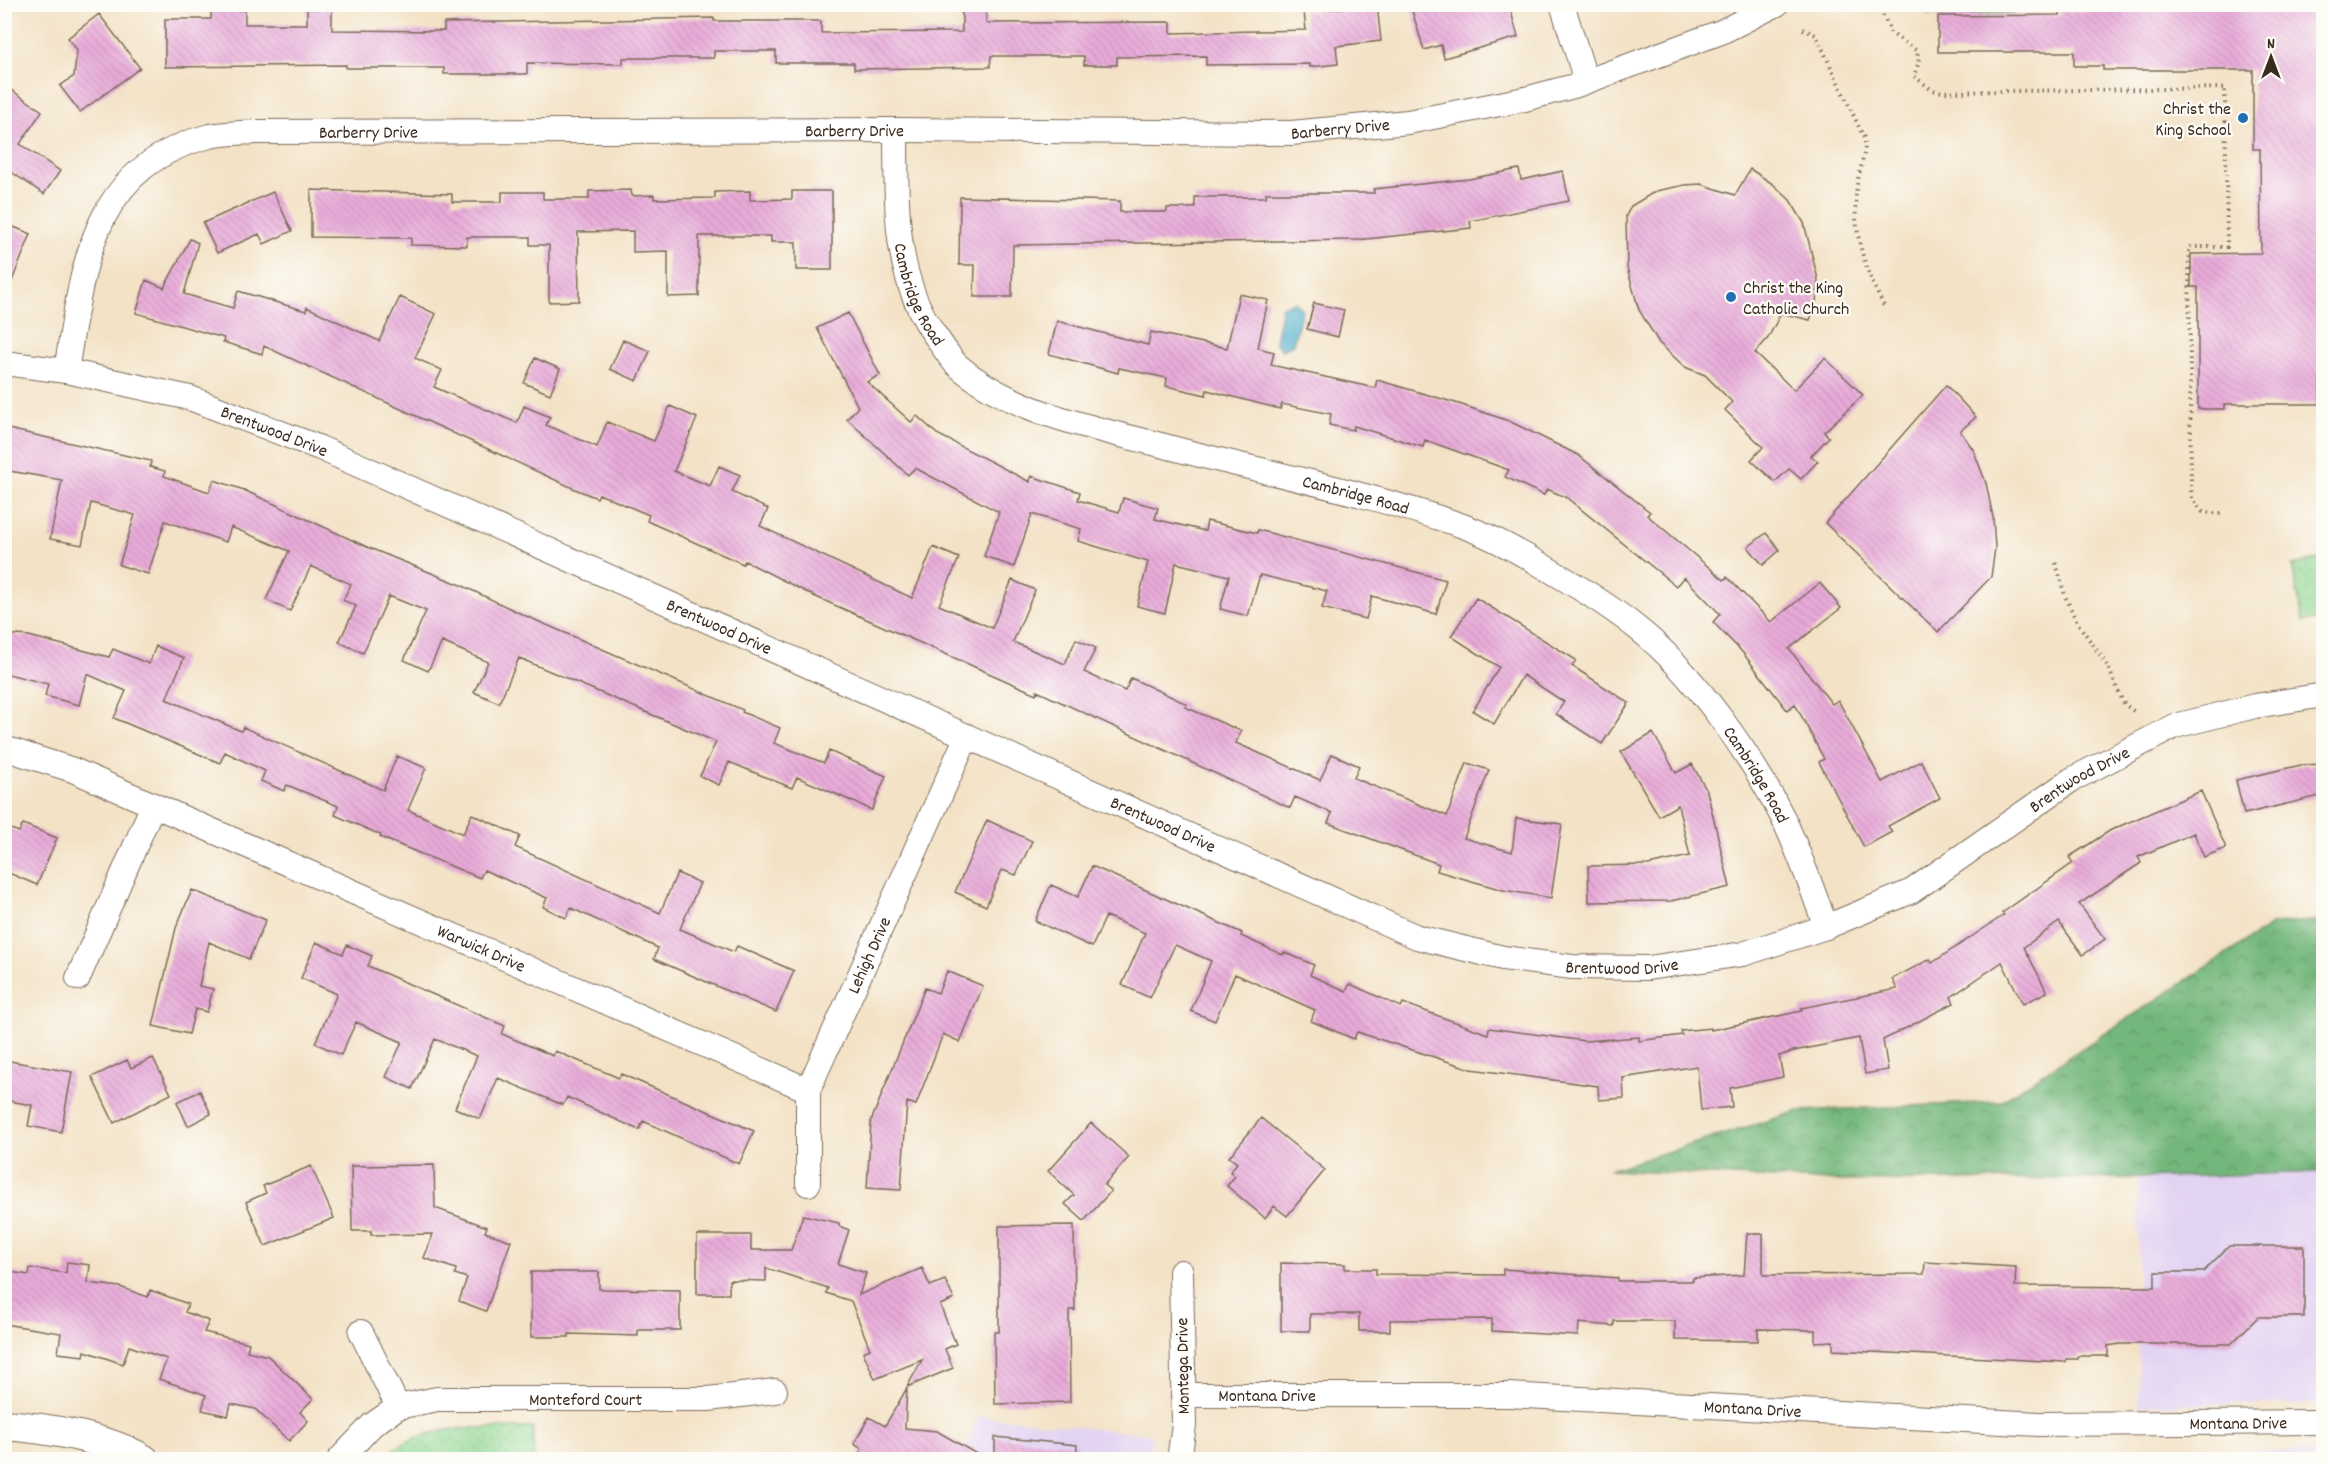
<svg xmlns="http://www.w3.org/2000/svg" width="2328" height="1464" font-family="Dekko,sans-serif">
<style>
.built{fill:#e3d3f2}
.grass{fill:url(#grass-dots);stroke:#658058;stroke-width:1.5}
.forest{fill:url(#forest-crowns);stroke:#57704c;stroke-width:1.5}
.water{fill:#4dadcc;stroke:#446c75;stroke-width:1.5}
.building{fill:url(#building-back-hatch)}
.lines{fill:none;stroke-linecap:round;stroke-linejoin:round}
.minor-casing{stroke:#7b6a59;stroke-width:26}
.tertiary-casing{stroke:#7b6a59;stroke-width:32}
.path{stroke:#7b6a59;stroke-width:4;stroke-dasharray:1.5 4.5;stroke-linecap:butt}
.minor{stroke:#fff;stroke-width:24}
.tertiary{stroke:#fff;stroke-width:30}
.poi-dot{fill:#1f6fb2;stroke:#fdfcf7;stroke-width:2}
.labels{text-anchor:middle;stroke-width:4.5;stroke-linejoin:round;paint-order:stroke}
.poi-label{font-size:18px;fill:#3b2a1e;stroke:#fdfcf7;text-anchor:end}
.street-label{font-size:18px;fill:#3b2a1e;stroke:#fdfcf7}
</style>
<defs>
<pattern id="grass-dots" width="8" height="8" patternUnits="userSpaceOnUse" patternTransform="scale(1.5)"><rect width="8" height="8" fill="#8fd691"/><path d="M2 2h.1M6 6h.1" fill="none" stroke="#7cb87d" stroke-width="1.8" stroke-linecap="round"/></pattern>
<pattern id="forest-crowns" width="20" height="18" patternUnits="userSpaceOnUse" patternTransform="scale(1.5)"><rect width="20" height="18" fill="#73b77b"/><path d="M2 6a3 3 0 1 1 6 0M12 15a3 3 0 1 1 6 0" fill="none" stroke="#609564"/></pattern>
<pattern id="building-back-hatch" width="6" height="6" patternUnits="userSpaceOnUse" patternTransform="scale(1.5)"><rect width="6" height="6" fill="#e8abd9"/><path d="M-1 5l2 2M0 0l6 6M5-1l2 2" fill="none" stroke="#c893ba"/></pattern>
</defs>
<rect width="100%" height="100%" fill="#fdfcf7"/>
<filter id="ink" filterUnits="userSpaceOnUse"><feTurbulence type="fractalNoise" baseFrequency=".0167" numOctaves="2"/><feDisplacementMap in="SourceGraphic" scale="12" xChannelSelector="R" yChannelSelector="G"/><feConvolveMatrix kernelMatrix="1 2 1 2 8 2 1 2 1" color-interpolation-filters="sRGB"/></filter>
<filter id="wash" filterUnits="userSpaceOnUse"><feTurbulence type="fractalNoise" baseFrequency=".008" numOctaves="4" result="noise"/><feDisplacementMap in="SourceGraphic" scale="24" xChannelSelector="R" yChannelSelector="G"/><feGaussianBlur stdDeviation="1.35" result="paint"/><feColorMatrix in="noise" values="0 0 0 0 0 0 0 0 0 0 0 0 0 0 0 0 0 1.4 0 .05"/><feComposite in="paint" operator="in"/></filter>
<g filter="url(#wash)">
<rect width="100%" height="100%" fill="#f3e2c6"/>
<!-- built -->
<path class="built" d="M2323,1172V1404L2138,1405V1178Z
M978,1416L1152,1435L1148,1459L961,1460Z
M2238,1451L2323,1452V1459H2239Z"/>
<!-- grass -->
<path class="grass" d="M1927,5H2013V14H1927Z
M2323,559V618L2303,622L2292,565Z
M533,1428L534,1459H383C421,1420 483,1429 533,1428Z"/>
<!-- forest -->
<path class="forest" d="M2323,920V1172L2138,1178L1840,1181L1609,1170L1799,1111L2000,1102L2273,924Z"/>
<!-- water -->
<path class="water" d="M1295,302L1302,310L1293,344L1282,350L1275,342L1282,306Z"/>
<g id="blocks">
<!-- building -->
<path class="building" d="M1377,4L1381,41L1336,46L1338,64L1310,67V64L1206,65V56L1117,57V65H1084V56H991L990,67L854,69V63H776V51H714V58H623V64L527,63V74H444V68H346V65L165,67V19H211V11L245,10V24H307V9L332,8V30L444,31V23L714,18V21H821V33L962,32V10H986V23L1171,22V33L1306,30L1304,12Z
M1410,4H1509L1518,37L1444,58L1441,45L1424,50Z
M2098,4H2324V314H2320V404H2224V409H2198V287H2191V254L2261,253L2260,149H2253V70H2103V66H2074V52H1938V16L2060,15V11H2098Z
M99,14L140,68L80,112L60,86L74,76L77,50L68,38Z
M4,85L42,111L20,144L60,171L44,194L4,167Z
M1519,169L1521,180L1563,171L1569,201L1470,221L1471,228L1356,240L1013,245L1012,297H974L975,265H959L960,197L1120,201V212H1167V208H1195V197H1266V193H1374V189L1469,179Z
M1750,169L1773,184L1790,200L1804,223L1818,279L1816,303L1810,320L1781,313L1768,338L1755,353L1794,390L1825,358L1863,395L1824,432L1829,437L1811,456L1818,461L1801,479L1789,469L1775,482L1751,460L1763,447L1725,410L1732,402L1705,375L1685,367L1659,343L1639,310L1627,268L1626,216L1631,206L1656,191L1685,185L1701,184L1735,195Z
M311,190L452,194V202H502V192H543V199H589V191L631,190L632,196L654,195V199L715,198V192L750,191V200L792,199V191H832V270H796V242H771V236H699V296L668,297V251L633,252V231L578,232L579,301L549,302V245H530V237H467V246L411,245V238L311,237Z
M273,192L292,231L264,244L259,234L217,253L203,223Z
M4,223L31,234L5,298H4Z
M190,239L198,243L184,294L233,308L238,291L306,311L307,307L379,341L400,297L436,314L415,358L442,370L434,387L517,423L524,406L550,417L546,425L597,447L607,422L654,441L670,406L697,418L674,471L710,486L719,466L740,475L732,492L768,509L760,526L912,598L933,547L959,558L939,605L992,628L1012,580L1035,590L1013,642L1065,664L1076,639L1096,648L1084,672L1125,691L1131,678L1187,704L1185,707L1241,731L1236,743L1320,780L1332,754L1359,766L1354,778L1447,816L1467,763L1489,770L1464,838L1512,852L1516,818L1562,824L1551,898L1503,890L1437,871L1439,864L1328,823L1332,813L1295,797L1290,808L1037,691L1036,694L814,596L745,561L743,564L647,521L649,515L599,494L597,498L575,489L264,346L262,354L223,342L224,338L136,313L146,280L164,288Z
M1239,294L1268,300L1258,348L1274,352L1271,365L1375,388L1377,380L1456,403L1509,421L1578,455L1650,512L1647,515L1724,580L1727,577L1771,622L1820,583L1841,608L1789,649L1832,704L1838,700L1882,782L1921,761L1940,798L1888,826L1892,832L1864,847L1819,762L1824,759L1795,704L1787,710L1743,653L1713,622L1720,614L1684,577L1676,586L1567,498L1547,489L1544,495L1505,477L1509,470L1425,440L1423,447L1354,426L1353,430L1329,425L1331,414L1282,404L1280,409L1207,390L1206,395L1166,386L1167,378L1119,368L1118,373L1049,354L1057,321L1148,345L1151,332L1227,348Z
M1314,303L1344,310L1338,337L1307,329Z
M848,313L880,375L867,382L911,422L917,416L937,434L1030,482L1031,476L1080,492L1078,500L1119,512L1123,498L1158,508L1155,519L1205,531L1207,521L1257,533L1258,530L1446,580L1436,614L1372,596L1366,619L1322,608L1327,591L1260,575L1248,616L1220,609L1229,576L1176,563L1165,613L1137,606L1148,562L1078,541L1081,529L1032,514L1014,567L984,556L999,512L915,468L908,475L847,419L858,407L817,328Z
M623,340L650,351L637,381L610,369Z
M535,358L560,369L550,394L524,383Z
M1946,385L1976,417L1960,431L1973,449L1986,483L1993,517L1995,548L1991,577L1938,632L1825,523Z
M4,428L151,461L150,467L165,471L164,476L209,492L214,480L244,490L367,547L461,585L526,616L743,710L742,712L780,728L774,743L824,763L829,751L886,776L872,810L797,777L792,788L729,762L719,785L700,776L716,742L519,658L499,703L474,692L488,662L442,642L428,671L404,660L426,611L389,596L363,653L339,642L356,606L343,600L351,584L311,566L290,611L266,600L289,551L231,527L226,542L165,521L148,574L119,565L135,515L91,503L82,545L50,539L62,480L4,470Z
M1766,533L1780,550L1763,565L1748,547Z
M1476,598L1576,660L1572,666L1629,703L1602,744L1556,714L1564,702L1523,675L1494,724L1473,711L1499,667L1451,636Z
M4,634L29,636L109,657L113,649L149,664L156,646L184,658L166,699L241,731L243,727L383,790L397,756L426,768L408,810L463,834L472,814L520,836L515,847L660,913L677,873L700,883L680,929L734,952L737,946L794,971L776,1012L654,959L658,948L571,908L566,918L543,907L547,898L484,870L480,878L380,837L381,835L335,815L338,806L287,785L284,791L261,781L265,771L225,752L220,763L114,718L126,691L87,674L79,705L45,696L48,684L4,673Z
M1653,733L1676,773L1692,764L1707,791L1730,887L1671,901L1589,902L1588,866L1648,865L1690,856L1678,805L1659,816L1621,752Z
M2324,764V795L2244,814L2236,780L2301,765Z
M2201,791L2226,848L2204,857L2194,833L2138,857L2141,863L2079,904L2105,939L2083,955L2059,922L2024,947L2047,992L2023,1004L2002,962L1951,997L1954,1003L1883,1040L1888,1070L1865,1074L1859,1038L1794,1051L1779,1056L1783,1077L1730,1088L1732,1107L1701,1110L1697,1066L1623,1078L1624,1098L1599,1100L1598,1086L1471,1069L1357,1032L1354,1039L1311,1021L1315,1010L1235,974L1215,1021L1191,1011L1211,961L1175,945L1150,998L1122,985L1145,933L1106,916L1092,947L1035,921L1051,885L1078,897L1092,866L1242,933L1241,936L1283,955L1284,952L1314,965L1310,975L1346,991L1350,984L1401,1007L1403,1003L1488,1034L1489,1028L1585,1041L1639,1037V1041L1682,1035L1681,1031L1711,1028V1030L1802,1011L1801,1008L1897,989L1892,979L1930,959L1932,963L2004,915L2002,913L2073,863L2069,857L2111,830Z
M987,820L1032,841L1016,875L1002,870L986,906L955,892Z
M23,824L57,838L37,885L4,871V826L19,832Z
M192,890L266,920L249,959L209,942L199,986L213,989L207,1012L195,1009L189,1034L153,1026L176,928Z
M316,942L343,954L347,945L372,956L368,966L505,1026L502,1034L553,1056L555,1051L619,1078L621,1074L754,1131L739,1164L643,1121L639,1130L567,1097L563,1105L498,1078L480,1119L455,1108L477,1056L435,1039L412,1089L386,1077L402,1042L356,1022L341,1055L315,1043L337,994L301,978Z
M947,971L983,986L960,1042L943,1034L916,1105L907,1102L901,1190L867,1188L871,1121L925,988L938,993Z
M153,1058L171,1094L114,1123L92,1077L127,1060L131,1068Z
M4,1060L72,1072L61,1132L28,1126L32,1105L4,1100Z
M200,1091L211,1114L188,1126L177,1102Z
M1261,1118L1325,1170L1287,1216L1274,1206L1265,1218L1227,1186L1235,1176L1230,1172L1237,1163L1229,1157Z
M1091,1123L1129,1157L1104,1185L1111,1191L1084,1221L1065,1204L1074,1195L1048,1171Z
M434,1165L435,1208L487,1227L485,1232L511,1241L486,1311L459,1301L467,1278L455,1274L456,1269L424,1258L433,1234L371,1235V1231H352L351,1166Z
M311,1166L334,1218L265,1246L246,1202L266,1193L263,1186Z
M803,1215L839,1223V1226L849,1230L838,1264L866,1273L859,1295L922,1268L930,1286L945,1280L954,1299L940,1305L956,1344L945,1349L953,1368L907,1387L922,1360L875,1379L863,1352L870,1349L851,1301L826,1293L828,1288L766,1268V1281L729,1280V1294H697V1235H751V1250H791Z
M1074,1225L1075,1310H1069L1070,1402L995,1404L994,1332H999V1226Z
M1747,1233L1763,1234V1275L1924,1274L1925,1262L2016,1267L2015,1286L2155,1287V1272H2203L2229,1246H2304V1317H2258L2231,1344H2120L2108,1346V1356H2078V1359H2066V1362L1833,1350V1341L1815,1342V1330L1758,1329V1341L1675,1340V1321H1614V1326L1579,1323L1578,1336L1492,1331V1319L1390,1320V1331H1359V1314H1310V1331H1281V1263L1345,1264V1269H1376V1274L1503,1275V1269L1618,1278V1281H1693V1278L1744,1275Z
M67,1262L90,1265L88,1283L120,1287L148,1297L150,1290L188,1304L185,1312L209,1321L204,1332L249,1343L247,1351L268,1356L313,1399L300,1412L308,1421L289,1441L255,1409L231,1404L228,1416L202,1410L206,1395L159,1379L167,1359L129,1346L123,1364L85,1351L84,1356L58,1353L61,1333L4,1324V1271L29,1275L30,1268L66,1273Z
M531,1272H599V1289L680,1290V1330H638V1336L569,1334V1337H531Z
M907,1388L905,1428L937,1431L987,1460H856L862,1449L854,1444L869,1417L885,1426Z
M995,1437L1077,1445L1076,1460H995Z"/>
</g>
</g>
<g filter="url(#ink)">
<use href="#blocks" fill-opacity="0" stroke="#7b6a59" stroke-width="1.5"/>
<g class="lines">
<defs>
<g id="minor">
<path d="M1562,4L1586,81"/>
<path id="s1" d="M896,130C897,203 892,277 937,338C943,347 950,358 957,365C1014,415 1105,430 1176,449C1272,474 1369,493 1463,526C1494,537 1525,555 1553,572C1582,589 1611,607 1637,628C1693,672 1752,756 1784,820C1800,854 1813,891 1826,927"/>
<path id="s2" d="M4,363L66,371L190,398L320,448L1417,937L1503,958L1572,967L1648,968L1743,954L1826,927L1912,891L2071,780L2175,726L2255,706L2324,695"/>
<path id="s3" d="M66,371C83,268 90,166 210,136C225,133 241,133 256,132L896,130L1291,133L1408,122L1525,99L1574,86L1721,32L1777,4"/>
<path id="s4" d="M4,748L73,770L808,1090"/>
<path d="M78,978L153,805"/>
<path id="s5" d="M808,1184V1090L967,736"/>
<path d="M361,1332L398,1407"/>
<path id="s6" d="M1183,1395H1508L2039,1424L2324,1422"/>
<path id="s7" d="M339,1460L372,1425L398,1407L437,1399H708L775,1391"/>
<path d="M1179,1460L1184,1425L1181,1272"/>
</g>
<path id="tertiary" d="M4,1425C46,1428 108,1438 144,1460"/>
</defs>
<!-- minor casing -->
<use href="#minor" class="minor-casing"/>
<!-- tertiary casing -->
<use href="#tertiary" class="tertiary-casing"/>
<!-- path -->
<path class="path" d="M1878,4L1891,33L1917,51L1919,62L1914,76L1932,90L1942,92L2225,88L2227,247H2189L2191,488L2192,498L2203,512L2224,514
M2092,4V7
M1803,29L1816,35L1865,140C1866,156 1859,170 1857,185C1851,227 1864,269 1884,306
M2056,563L2065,596L2077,622L2107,665L2124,704L2136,713"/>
<!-- minor -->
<use href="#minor" class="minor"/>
<!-- tertiary -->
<use href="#tertiary" class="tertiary"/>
</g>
</g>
<!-- markers -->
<g class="poi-dot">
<circle cx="2243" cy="118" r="6"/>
<circle cx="1731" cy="297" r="6"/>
</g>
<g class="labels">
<!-- poi labels -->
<g class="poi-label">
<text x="2231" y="114">Christ the<tspan x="2231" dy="21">King School</tspan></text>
<text x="1743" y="293" text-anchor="start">Christ the King<tspan x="1743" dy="21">Catholic Church</tspan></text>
</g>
<!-- street labels -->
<g class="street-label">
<text dy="6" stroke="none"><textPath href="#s3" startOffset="1428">Barberry Drive</textPath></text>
<text dy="6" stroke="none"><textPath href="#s3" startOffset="942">Barberry Drive</textPath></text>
<text dy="6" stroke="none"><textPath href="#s3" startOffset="456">Barberry Drive</textPath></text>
<text dy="6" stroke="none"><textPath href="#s1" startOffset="168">Cambridge Road</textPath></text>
<text dy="6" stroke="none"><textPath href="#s2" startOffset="280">Brentwood Drive</textPath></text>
<text dy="6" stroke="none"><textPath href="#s1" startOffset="672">Cambridge Road</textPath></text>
<text dy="6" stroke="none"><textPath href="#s2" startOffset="766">Brentwood Drive</textPath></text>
<text dy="6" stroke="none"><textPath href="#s1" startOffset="1176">Cambridge Road</textPath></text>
<text dy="6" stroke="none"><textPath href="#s2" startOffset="2242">Brentwood Drive</textPath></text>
<text dy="6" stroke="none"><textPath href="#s2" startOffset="1252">Brentwood Drive</textPath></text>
<text dy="6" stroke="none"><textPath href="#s4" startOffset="518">Warwick Drive</textPath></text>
<text dy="6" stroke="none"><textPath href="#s5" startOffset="242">Lehigh Drive</textPath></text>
<text dy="6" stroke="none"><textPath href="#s2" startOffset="1738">Brentwood Drive</textPath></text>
<text transform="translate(1182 1366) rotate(-91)" y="6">Montega Drive</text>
<text dy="6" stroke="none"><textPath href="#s6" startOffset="84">Montana Drive</textPath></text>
<text dy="6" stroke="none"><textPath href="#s7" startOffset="268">Monteford Court</textPath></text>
<text dy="6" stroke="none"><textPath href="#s6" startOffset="570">Montana Drive</textPath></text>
<text dy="6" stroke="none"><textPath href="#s6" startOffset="1056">Montana Drive</textPath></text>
</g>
</g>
<!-- margin -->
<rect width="2328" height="1464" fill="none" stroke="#fdfcf7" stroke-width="24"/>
<!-- north arrow -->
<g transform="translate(2271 57)" stroke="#fdfcf7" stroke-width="4.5" paint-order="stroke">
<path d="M0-4.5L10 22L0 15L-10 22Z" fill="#3b2a1e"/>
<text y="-9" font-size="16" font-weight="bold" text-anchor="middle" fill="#3b2a1e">N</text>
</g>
</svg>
